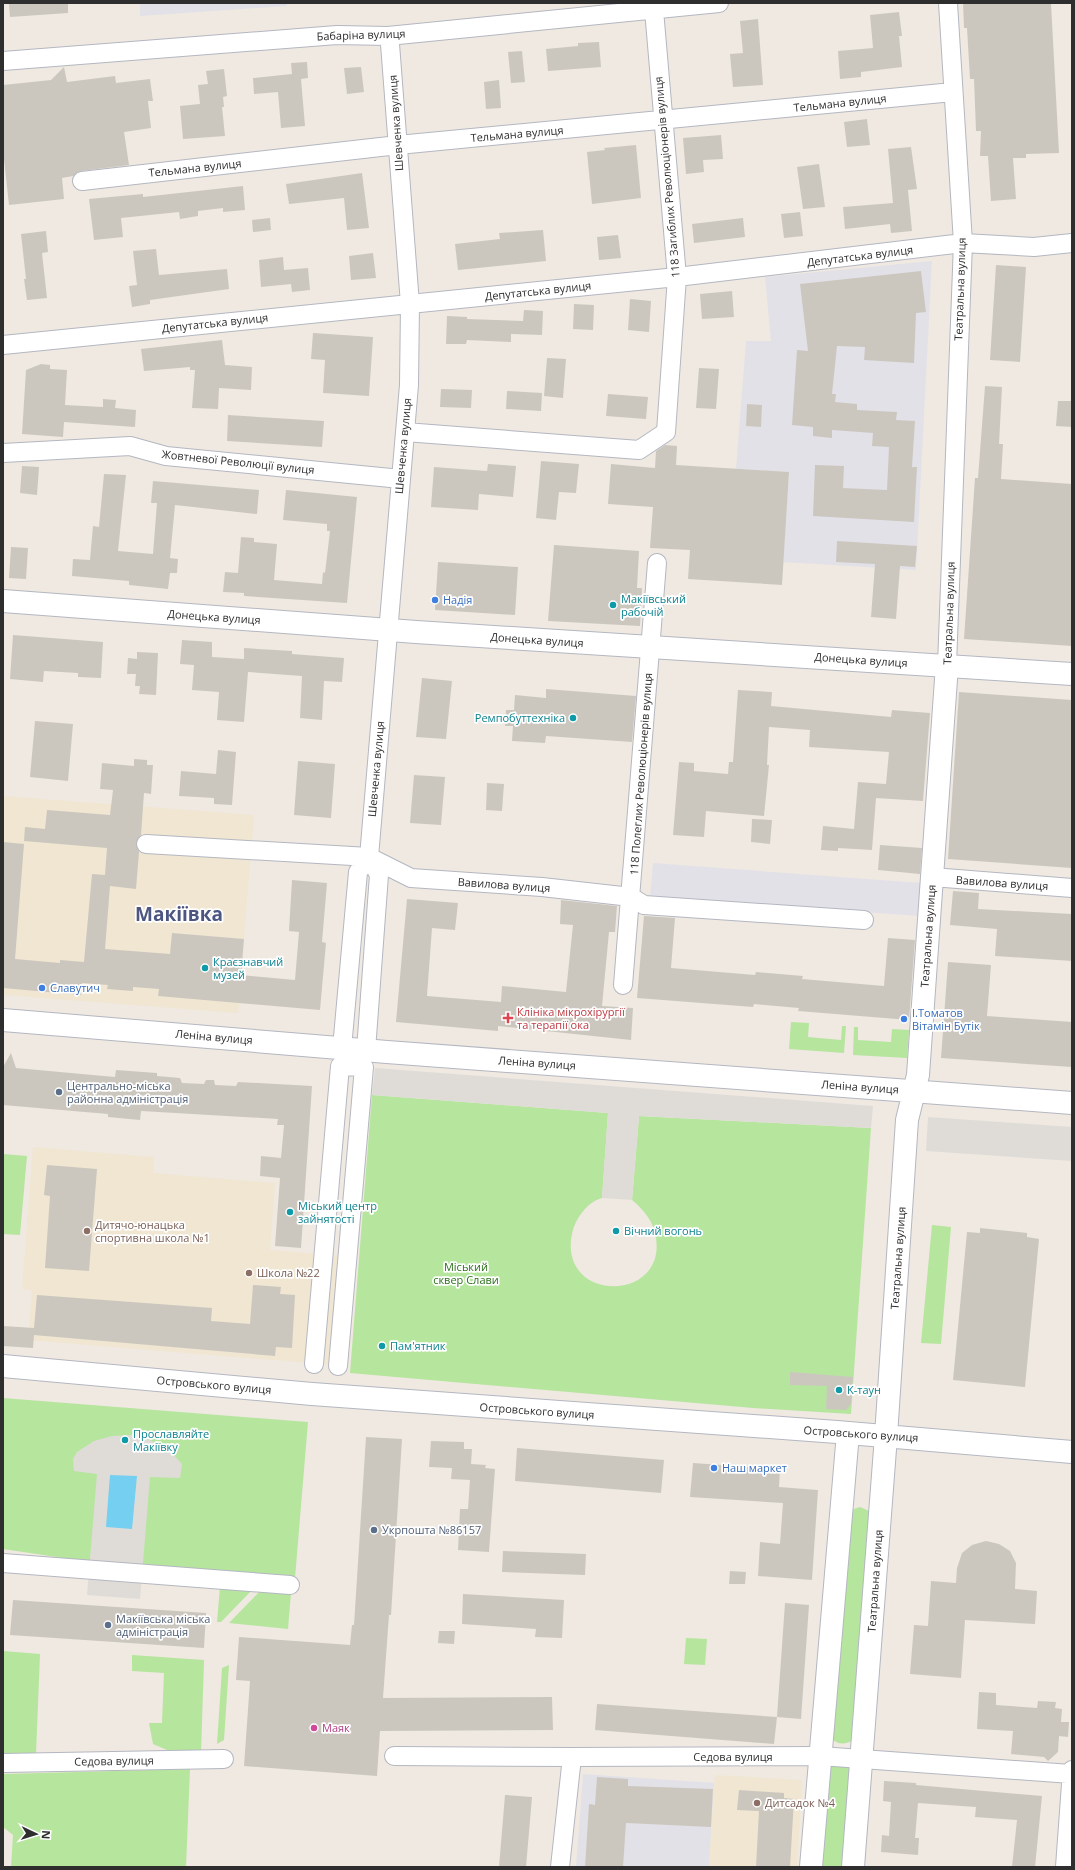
<svg xmlns="http://www.w3.org/2000/svg" width="1075" height="1870" font-family="'Open Sans',sans-serif">
<style>
.industrial{fill:#e3e1e8}
.education{fill:#f0e6d1}
.green{fill:#b6e59e}
.plaza{fill:#dfdcd8}
.water{fill:#75cff0}
.building{fill:#cbc7bf}
.lines{fill:none;stroke-linecap:round;stroke-linejoin:round}
.street-casing{stroke:#b4b7c1;stroke-width:20}
.secondary-casing{stroke:#b4b7c1;stroke-width:24}
.street{stroke:#fff;stroke-width:18}
.secondary{stroke:#fff;stroke-width:22}
.shop-dot{fill:#3f7fe0;stroke:#fff;stroke-width:1.5}
.culture-dot{fill:#0f9aa8;stroke:#fff;stroke-width:1.5}
.health-dot{fill:#e0444e;stroke:#fff;stroke-width:1.5}
.service-dot{fill:#5c6f8a;stroke:#fff;stroke-width:1.5}
.education-dot{fill:#8d6e63;stroke:#fff;stroke-width:1.5}
.hotel-dot{fill:#d1479c;stroke:#fff;stroke-width:1.5}
.labels{text-anchor:middle;stroke-width:3.5;stroke-linejoin:round;paint-order:stroke}
.street-label{font-size:11px;fill:#2e2e2e;stroke:#fff}
.culture-label{font-size:11px;fill:#0d838f;stroke:#fff;text-anchor:start}
.shop-label{font-size:11px;fill:#366cbe;stroke:#fff;text-anchor:start}
.health-label{font-size:11px;fill:#be3a42;stroke:#fff;text-anchor:start}
.service-label{font-size:11px;fill:#4e5e75;stroke:#fff;text-anchor:start}
.education-label{font-size:11px;fill:#785e54;stroke:#fff;text-anchor:start}
.park-label{font-size:11px;fill:#2c6e1b;stroke:#fff}
.hotel-label{font-size:11px;fill:#b23c85;stroke:#fff;text-anchor:start}
.town-label{font-size:19px;font-weight:bold;fill:#4d5680;stroke:#fff}
</style>
<rect width="100%" height="100%" fill="#efe9e1"/>
<!-- industrial -->
<path class="industrial" d="M140,3H287V6L140,16Z
M932,261L916,570L783,562L789,472L736,469L746,341H771L765,277Z
M653,863L921,883L919,916L650,897Z
M583,1774L714,1783L709,1867H576Z"/>
<!-- education -->
<path class="education" d="M3,796L254,815L238,1013L3,995Z
M33,1147L154,1157L153,1173L275,1183L270,1250L354,1257L346,1366L28,1340L32,1290L22,1289Z
M715,1775L802,1780L797,1867H709Z"/>
<!-- green -->
<path class="green" d="M791,1022L809,1023L808,1037L841,1040L842,1026H846L844,1053L789,1049Z
M854,1027H858V1040L891,1042L892,1029L909,1030L907,1058L853,1055Z
M372,1095L608,1113L602,1198C587,1202 575,1219 572,1234C558,1303 666,1303 656,1238C654,1222 644,1210 632,1200L639,1116L871,1128L851,1414L753,1408L350,1373Z
M3,1154L27,1156L20,1235L3,1234Z
M932,1225L951,1227L941,1344L921,1343Z
M3,1398L308,1422L295,1578L90,1562L3,1549Z
M860,1507L869,1511L874,1518L854,1740C845,1745 838,1745 831,1738L851,1510Z
M220,1587L253,1589L221,1622H217Z
M261,1590L291,1593L288,1629L229,1623Z
M686,1638L707,1639L705,1665L684,1664Z
M3,1651L40,1654L36,1754H3Z
M132,1655L204,1660L201,1753H174L153,1744L149,1723H162L164,1673L132,1671Z
M229,1665L224,1740L217,1744L222,1668Z
M833,1764L851,1765L848,1867H819L827,1770Z
M190,1769L186,1867H11L13,1835L3,1827V1774Z"/>
<!-- plaza -->
<path class="plaza" d="M375,1068L873,1106L871,1128L639,1116L632,1200L602,1198L608,1113L372,1095Z
M928,1117L1072,1127V1161L926,1151Z
M133,1435L150,1440L173,1454L182,1464L180,1478L150,1477L140,1599L87,1595L97,1474L74,1471L73,1459L77,1452L94,1441L112,1436Z"/>
<!-- water -->
<path class="water" d="M110,1475L137,1476L132,1529L106,1527Z"/>
<!-- building -->
<path class="building" d="M9,3H68V13L10,17Z
M963,3H1051L1059,153L1026,154V158H1013L1016,199L991,201L988,156H980L981,131H976L974,79H970L967,28H964Z
M899,12L902,36H899L902,67L861,72V77L840,79L838,51L873,48L870,15Z
M758,19L763,85L733,87L730,54L743,53L740,21Z
M599,42L601,67L548,71L546,49L578,46V43Z
M522,51L525,82L511,83L508,52Z
M307,62L308,78L301,79L305,126L281,128L278,92L254,94L253,78L292,74L291,63Z
M64,67L67,82L115,76L116,83L150,79L153,101H148L151,128L124,132L129,165L81,171L73,176L62,178L64,199L9,205L3,150V85L51,80Z
M361,67L364,92L347,94L344,68Z
M224,69L227,96L223,97L224,107H222L225,136L183,139L180,106L200,104L198,85L208,84L206,71Z
M499,80L501,108L486,109L484,82Z
M867,119L870,145L847,147L844,122Z
M721,135L723,159L703,160L704,172L686,174L683,138Z
M636,145L641,198L592,204L587,152L605,150L604,148Z
M911,147L917,189L908,190L912,231L891,233L890,224L845,229L843,207L893,203L888,149Z
M819,164L825,207L803,209L797,167Z
M362,173L369,228L347,230L344,198L289,204L286,184Z
M243,186L245,210L223,212V208L198,211V216L180,219L179,212L121,218L123,237L94,240L89,199L143,194V197Z
M800,212L803,236L784,238L781,214Z
M270,218L271,230L253,232L252,220Z
M743,218L745,237L694,243L692,224Z
M543,230L546,261L458,270L455,244L500,239L499,233Z
M46,231L48,252L42,253L47,298L27,300L24,279H26L21,234Z
M618,235L621,258L599,260L597,237Z
M156,249L159,275L227,269L229,289L150,300V304L132,307L129,286L137,285L133,251Z
M373,253L376,278L351,280L349,256Z
M283,257L284,270L308,268L310,290L292,292L291,284L261,287L259,260Z
M996,265L1026,267L1020,362L990,360Z
M921,271L926,312L916,313L914,363L864,360L865,347L837,346L832,394H836L835,402L857,404V410L897,412L896,420L915,421L912,467H917L914,522L813,516L815,465L844,466L843,488L887,490L889,447L872,446L873,433L832,430V438L813,436V427L792,425L797,350L808,351L800,284Z
M732,291L734,317L702,319L700,294Z
M630,299L651,301L649,332L628,330Z
M574,304L594,305L593,330L573,329Z
M524,310L543,311L542,335L511,334V342L467,340L466,344H446L447,316L467,317V319L523,321Z
M313,333L373,337L369,396L323,393L325,360L311,359Z
M222,340L225,365L252,367L251,390L219,388L218,409L192,408L195,370H190V367L144,371L141,349Z
M547,358L566,359L563,398L544,396Z
M41,364L50,365V369L67,370L65,405L103,407V399L116,400L115,408L136,410L135,427L64,422L63,437L22,434L26,370Z
M699,368L719,369L716,409L696,408Z
M985,386L1002,387L999,444H1003L1001,479L1072,484V646L964,639L975,478H978Z
M441,389L472,390L471,408L440,407Z
M507,391L542,393L541,411L506,409Z
M608,394L648,397L646,419L606,416Z
M1058,401H1072V427L1056,426Z
M747,404L762,405L761,427L746,426Z
M228,415L324,421L322,447L227,441Z
M665,445L677,446L676,465L789,472L782,585L688,579L690,550L650,548L653,507L608,504L611,464L655,468L656,451Z
M541,461L579,464L576,493L559,492L556,520L536,518Z
M488,464L516,466L513,497L479,494L478,510L431,507L434,467L487,471Z
M22,466L39,467L37,495L20,493Z
M104,474L126,475L118,551L153,554L157,503H151L153,481L259,490L257,514L175,505L170,558L178,559L177,573H170L168,589L129,585V581L72,576L73,559L90,560L93,526L99,527Z
M286,490L357,497L347,603L244,596V593L223,592L225,572L238,573L241,537L254,538V542L277,544L274,580L322,584L323,572L325,573L330,531H327V524L283,520Z
M837,541L917,546L915,567L900,566L896,619L871,617L875,564L836,562Z
M554,545L639,551L637,588H642L640,626L548,621Z
M11,547L28,548L26,579L9,578Z
M438,562L518,567L515,615L435,610Z
M13,635L103,642L101,678L78,677V673L44,671L43,682L10,679Z
M182,640L212,642V657L244,659V648L292,651V654L344,658L342,682L324,681L322,720L300,718L302,676L248,672L244,722L217,720L219,692L192,690L194,665L180,664Z
M137,652L158,653L156,695L139,694L140,686H135L136,674H127L128,658L137,659Z
M422,678L452,681L446,739L416,737Z
M546,689L636,696L632,742L546,736L545,743L512,741L513,726H505L506,710H514L515,695L546,698Z
M738,690L772,692L771,706L891,717L892,710L930,713L923,801L876,798L872,850L838,848V851L821,850L823,826L854,829L858,782L886,784L889,752L809,747L810,730L769,727L767,765H769L764,816L706,811L704,837L673,835L679,762L694,763V771L728,774L729,762H733Z
M959,692L1072,700V868L948,859Z
M35,721L73,724L68,781L30,777Z
M218,750L236,752L232,805L214,804V798L179,796L181,771L216,774Z
M134,759L147,760V765H153L151,794L144,793L141,835L136,843L139,852L136,889L110,886L105,949L170,954L172,933L244,939L241,975L295,980L299,932L289,931L292,880L327,883L322,942L326,943L320,1010L158,996L159,989L133,987V991L107,989L108,985L82,983L81,995L3,988V842L24,844L15,959L60,963V960L84,962L92,874L105,875L107,848L24,841L25,827L45,829L47,810L110,815L113,790L100,789L102,763L134,766Z
M298,761L335,764L331,818L294,815Z
M414,775L445,777L441,825L410,823Z
M487,783L504,784L502,811L486,810Z
M752,819L772,820L770,844L751,842Z
M880,845L922,848L920,874L878,870Z
M953,891L979,893L978,909L1072,914V961L995,956L997,929L950,925Z
M407,899L458,903L455,930L432,928L427,996L501,1002L502,986L566,992L573,925L560,924L561,900L617,906L615,932H609L602,1006L633,1008L631,1040L498,1026V1031L396,1022Z
M644,916L675,918L671,968L755,975L756,972L803,976L802,979L884,986L888,938L915,940L909,1020L798,1011L799,1008L754,1004L753,1007L637,998Z
M948,962L991,965L987,1016L1072,1022V1067L941,1058Z
M11,1053L16,1068L115,1077L116,1070L157,1073V1076L180,1078L182,1083L204,1084L206,1080H214L215,1085L236,1086L238,1082L312,1086L301,1248L275,1246L280,1178L260,1176L261,1156L281,1158L284,1125H277L278,1119L141,1111L140,1120L108,1117V1114L3,1105V1067Z
M47,1165L97,1169L89,1271L45,1268L50,1196L44,1195Z
M980,1228L1027,1233V1237L1039,1239L1025,1387L953,1380L967,1232L980,1233Z
M253,1285L281,1287L280,1294L295,1295L292,1348L276,1347L275,1356L34,1335L33,1348L3,1346V1326L34,1328L37,1295L212,1308L211,1321L250,1324Z
M790,1372L853,1377L851,1404L846,1410L826,1409L827,1386L790,1385Z
M366,1437L402,1439L391,1615H389L383,1698L552,1697L553,1730L380,1731L377,1776L244,1766L250,1681L236,1680L239,1637L350,1645L352,1625H354Z
M431,1441L464,1442V1449H472L471,1464L486,1465L485,1468L495,1469L489,1552L458,1550L460,1509H468L470,1480L451,1479L452,1468L429,1467Z
M517,1448L664,1460L661,1493L515,1481Z
M693,1463L780,1469L779,1487L818,1490L812,1580L758,1576L760,1542L780,1544L783,1503L690,1497Z
M986,1541L999,1544L1010,1551L1016,1563L1015,1589L1037,1591L1035,1624L965,1620L961,1678L910,1674L914,1625L928,1626L931,1581L956,1583L957,1568L962,1553L972,1545Z
M503,1551L586,1554L585,1575L502,1572Z
M730,1571L746,1572L745,1584H729Z
M463,1594L564,1600L562,1638L535,1637L536,1629L462,1624Z
M13,1600L206,1613L204,1648L10,1635Z
M785,1603L809,1605L801,1719L777,1717Z
M439,1631H455L454,1644L438,1643Z
M979,1692L996,1693V1705L1037,1708L1038,1701L1056,1702L1055,1708L1062,1709L1061,1722H1069L1068,1737L1059,1736L1058,1752L1048,1761L1044,1757L1011,1754L1013,1731L977,1729Z
M597,1704L777,1717L774,1744L595,1730Z
M597,1777L628,1779V1786L713,1789L711,1827L626,1823L623,1867H585L589,1804L595,1805Z
M884,1781L916,1783V1785L1042,1796L1035,1867H1012L1017,1820L975,1817L976,1807L918,1803L915,1838H919L918,1855L881,1852L882,1835L889,1836L891,1802L883,1801Z
M739,1790L784,1793V1798L794,1799L790,1867H756L759,1811L737,1810Z
M505,1795L532,1797L526,1867H499Z"/>
<g class="lines">
<defs>
<path id="street" d="M3,61L337,35L388,36L719,3
M82,181L398,145L953,92
M3,345L677,277L963,243L1034,247L1072,243
M405,432L639,450L666,432L677,277L654,10
M3,453L130,446L166,456L401,479
M947,665L963,243L948,3
M146,844L369,857L411,878L542,887L631,897L644,905L864,920
M932,877L1072,888
M623,985L657,563
M342,1048L358,872L369,857L409,385L410,304L390,44L388,36
M366,1050L379,875L369,857
M314,1364L340,1066L364,1067L338,1366
M3,1563L290,1585
M394,1756L572,1757L820,1756L1071,1774
M3,1763L224,1759
M560,1867L572,1757
M1065,1867L1072,1770"/>
<path id="secondary" d="M3,601L416,632L1072,674
M3,1020L387,1052L1072,1103
M3,1366L312,1394L837,1432L1072,1452
M811,1867L848,1433
M853,1867L886,1436L907,1120L918,1075L947,665"/>
</defs>
<!-- street casing -->
<use href="#street" class="street-casing"/>
<!-- secondary casing -->
<use href="#secondary" class="secondary-casing"/>
<!-- street -->
<use href="#street" class="street"/>
<!-- secondary -->
<use href="#secondary" class="secondary"/>
</g>
<!-- markers -->
<g class="shop-dot">
<circle cx="435" cy="600" r="4"/>
<circle cx="42" cy="988" r="4"/>
<circle cx="904" cy="1019" r="4"/>
<circle cx="714" cy="1468" r="4"/>
</g>
<g class="culture-dot">
<circle cx="613" cy="605" r="4"/>
<circle cx="573" cy="718" r="4"/>
<circle cx="205" cy="968" r="4"/>
<circle cx="290" cy="1212" r="4"/>
<circle cx="616" cy="1231" r="4"/>
<circle cx="382" cy="1346" r="4"/>
<circle cx="839" cy="1390" r="4"/>
<circle cx="125" cy="1440" r="4"/>
</g>
<path class="health-dot" d="M506 1012h4v4h4v4h-4v4h-4v-4h-4v-4h4z"/>
<g class="service-dot">
<circle cx="59" cy="1092" r="4"/>
<circle cx="374" cy="1530" r="4"/>
<circle cx="108" cy="1625" r="4"/>
</g>
<g class="education-dot">
<circle cx="87" cy="1231" r="4"/>
<circle cx="249" cy="1273" r="4"/>
<circle cx="757" cy="1803" r="4"/>
</g>
<circle class="hotel-dot" cx="314" cy="1728" r="4"/>
<g class="labels">
<!-- street labels -->
<g class="street-label">
<text transform="translate(361 35) rotate(-2)" y="4">Бабаріна вулиця</text>
<text transform="translate(840 103) rotate(-6)" y="4">Тельмана вулиця</text>
<text transform="translate(396 123) rotate(-94)" y="4">Шевченка вулиця</text>
<text transform="translate(517 134) rotate(-5)" y="4">Тельмана вулиця</text>
<text transform="translate(195 168) rotate(-6)" y="4">Тельмана вулиця</text>
<text transform="translate(667 177) rotate(-95)" y="4">118 Загиблих Революціонерів вулиця</text>
<text transform="translate(860 256) rotate(-7)" y="4">Депутатська вулиця</text>
<text transform="translate(960 289) rotate(-88)" y="4">Театральна вулиця</text>
<text transform="translate(538 291) rotate(-6)" y="4">Депутатська вулиця</text>
<text transform="translate(215 323) rotate(-6)" y="4">Депутатська вулиця</text>
<text transform="translate(403 446) rotate(-85)" y="4">Шевченка вулиця</text>
<text transform="translate(238 462) rotate(6)" y="4">Жовтневої Революції вулиця</text>
<text transform="translate(949 613) rotate(-88)" y="4">Театральна вулиця</text>
<text transform="translate(214 617) rotate(4)" y="4">Донецька вулиця</text>
<text transform="translate(537 640) rotate(4)" y="4">Донецька вулиця</text>
<text transform="translate(861 660) rotate(4)" y="4">Донецька вулиця</text>
<text transform="translate(376 769) rotate(-85)" y="4">Шевченка вулиця</text>
<text transform="translate(641 774) rotate(-86)" y="4">118 Полеглих Революціонерів вулиця</text>
<text transform="translate(1002 883) rotate(4)" y="4">Вавилова вулиця</text>
<text transform="translate(504 885) rotate(4)" y="4">Вавилова вулиця</text>
<text transform="translate(928 936) rotate(-86)" y="4">Театральна вулиця</text>
<text transform="translate(214 1037) rotate(5)" y="4">Леніна вулиця</text>
<text transform="translate(537 1063) rotate(4)" y="4">Леніна вулиця</text>
<text transform="translate(860 1087) rotate(4)" y="4">Леніна вулиця</text>
<text transform="translate(898 1258) rotate(-86)" y="4">Театральна вулиця</text>
<text transform="translate(214 1385) rotate(5)" y="4">Островського вулиця</text>
<text transform="translate(537 1411) rotate(4)" y="4">Островського вулиця</text>
<text transform="translate(861 1434) rotate(4)" y="4">Островського вулиця</text>
<text transform="translate(875 1581) rotate(-86)" y="4">Театральна вулиця</text>
<text x="733" y="1761">Седова вулиця</text>
<text transform="translate(114 1761) rotate(-1)" y="4">Седова вулиця</text>
</g>
<!-- culture labels -->
<g class="culture-label">
<text x="621" y="603">Макіївський<tspan x="621" dy="13">рабочій</tspan></text>
<text x="565" y="722" text-anchor="end">Ремпобуттехніка</text>
<text x="213" y="966">Краєзнавчий<tspan x="213" dy="13">музей</tspan></text>
<text x="298" y="1210">Міський центр<tspan x="298" dy="13">зайнятості</tspan></text>
<text x="624" y="1235">Вічний вогонь</text>
<text x="390" y="1350">Пам'ятник</text>
<text x="847" y="1394">K-таун</text>
<text x="133" y="1438">Прославляйте<tspan x="133" dy="13">Макіївку</tspan></text>
</g>
<!-- shop labels -->
<g class="shop-label">
<text x="443" y="604">Надія</text>
<text x="50" y="992">Славутич</text>
<text x="912" y="1017">І.Томатов<tspan x="912" dy="13">Вітамін Бутік</tspan></text>
<text x="722" y="1472">Наш маркет</text>
</g>
<!-- health labels -->
<g class="health-label">
<text x="517" y="1016">Клініка мікрохірургії<tspan x="517" dy="13">та терапії ока</tspan></text>
</g>
<!-- service labels -->
<g class="service-label">
<text x="67" y="1090">Центрально-міська<tspan x="67" dy="13">районна адміністрація</tspan></text>
<text x="382" y="1534">Укрпошта №86157</text>
<text x="116" y="1623">Макіївська міська<tspan x="116" dy="13">адміністрація</tspan></text>
</g>
<!-- education labels -->
<g class="education-label">
<text x="95" y="1229">Дитячо-юнацька<tspan x="95" dy="13">спортивна школа №1</tspan></text>
<text x="257" y="1277">Школа №22</text>
<text x="765" y="1807">Дитсадок №4</text>
</g>
<!-- park labels -->
<g class="park-label">
<text x="466" y="1271">Міський<tspan x="466" dy="13">сквер Слави</tspan></text>
</g>
<!-- hotel labels -->
<g class="hotel-label">
<text x="322" y="1732">Маяк</text>
</g>
<!-- town labels -->
<g class="town-label">
<text x="179" y="921">Макіївка</text>
</g>
</g>
<!-- border -->
<rect width="1075" height="1870" fill="none" stroke="#2e2e2e" stroke-width="8"/>
<!-- north arrow -->
<g transform="translate(36 1834) rotate(94)" stroke="#ffffff" stroke-width="3" paint-order="stroke">
<path d="M0-3L7 15L0 10L-7 15Z" fill="#2e2e2e"/>
<text y="-6" font-size="11" font-weight="bold" text-anchor="middle" fill="#2e2e2e">N</text>
</g>
</svg>
